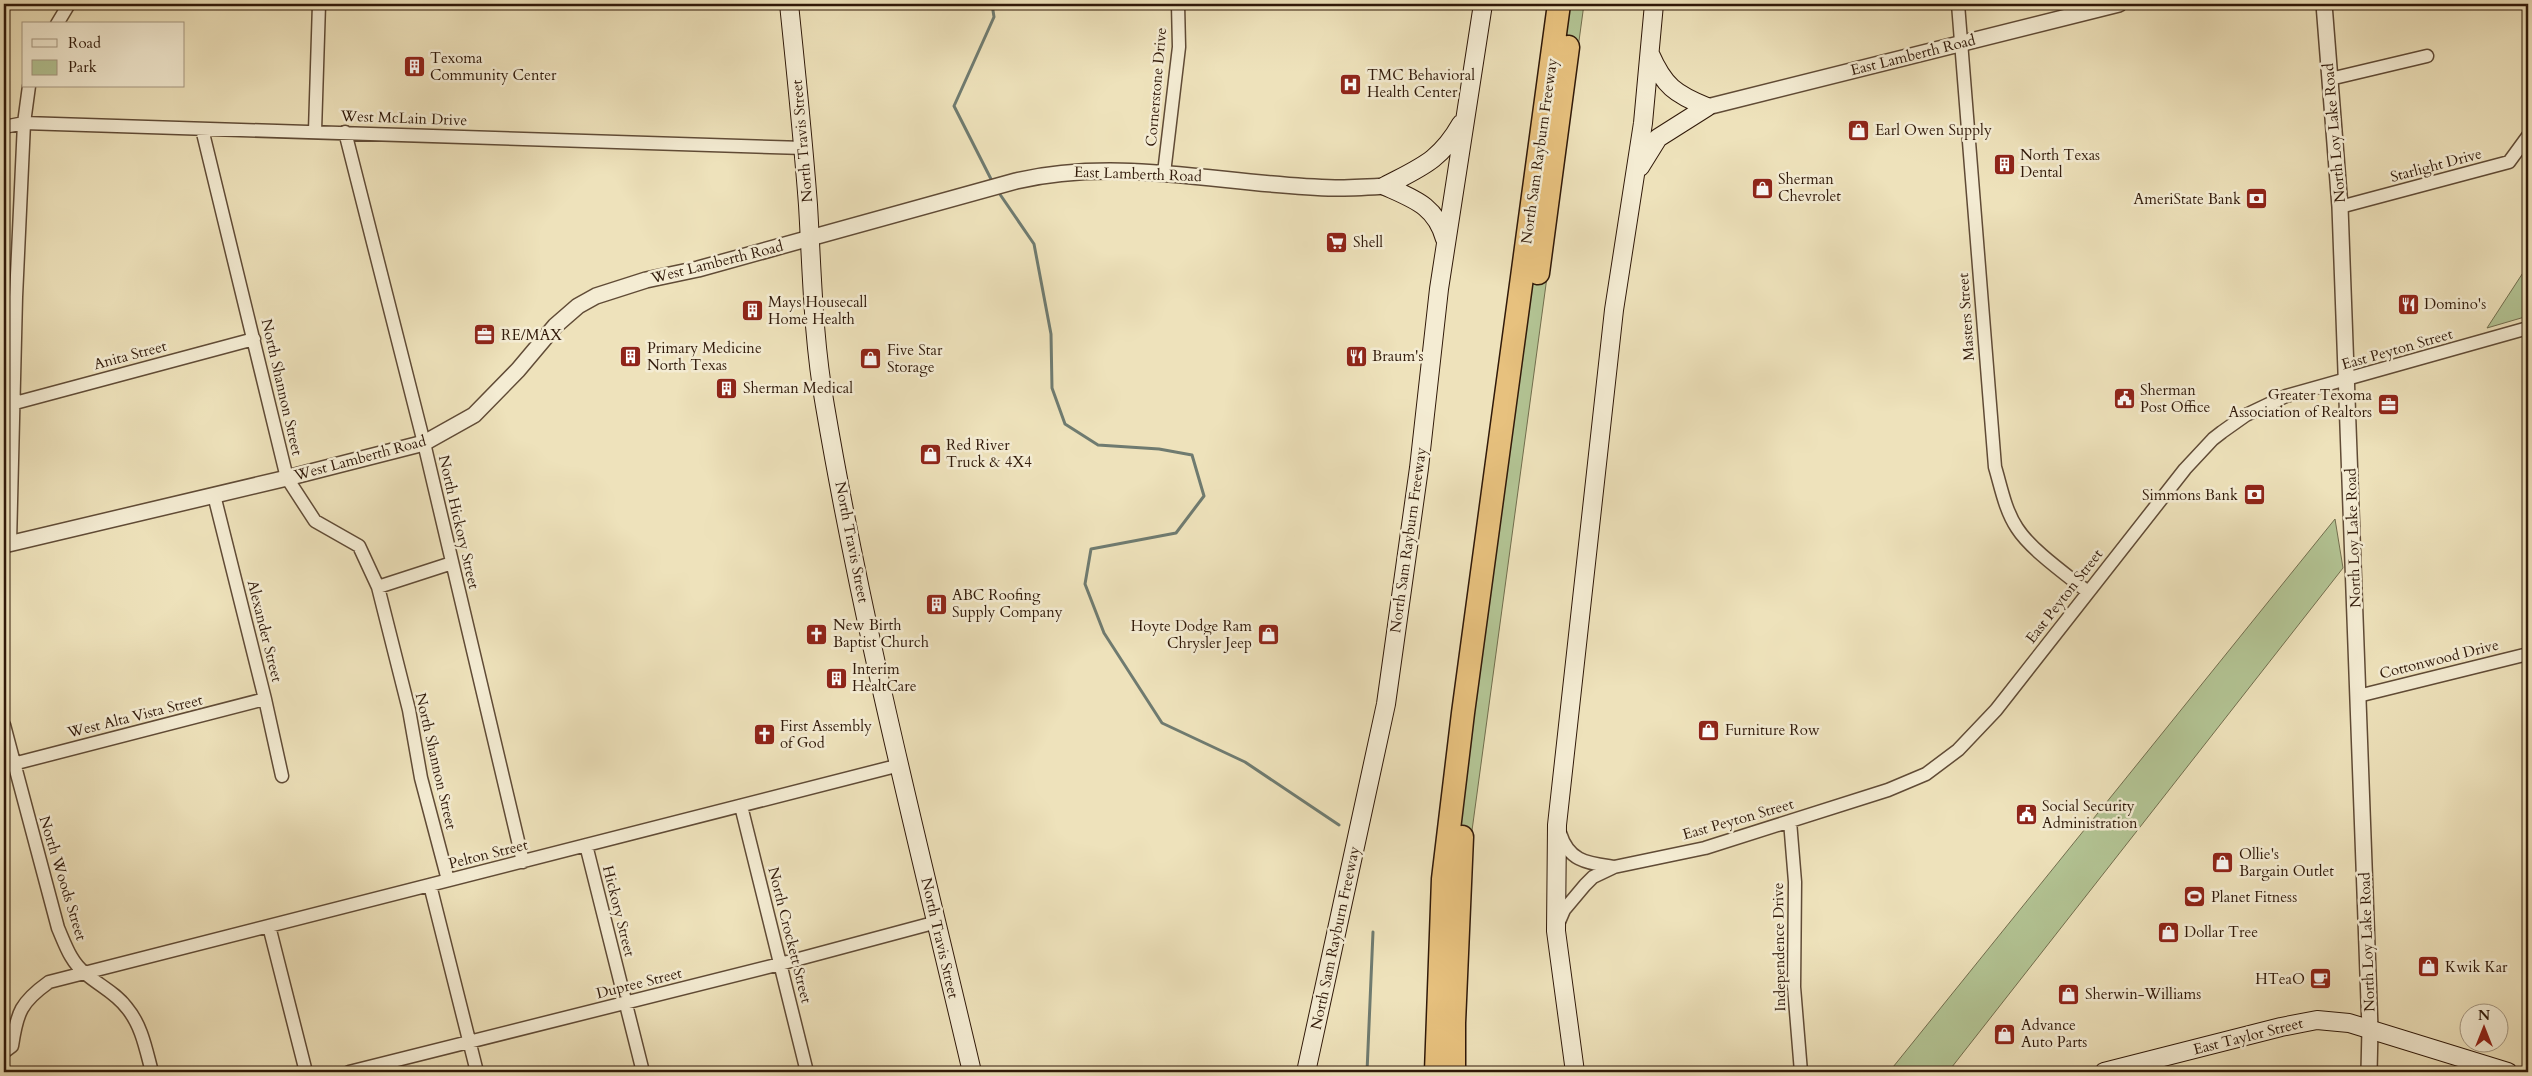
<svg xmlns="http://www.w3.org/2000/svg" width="2532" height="1076" font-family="Cardo,serif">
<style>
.green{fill:#b3c494;stroke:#726e4e}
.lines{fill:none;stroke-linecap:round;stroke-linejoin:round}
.stream{stroke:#6f7b70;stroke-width:3}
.minor-casing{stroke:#604b36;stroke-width:15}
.tertiary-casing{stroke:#604b36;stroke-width:18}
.secondary-casing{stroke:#301909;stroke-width:20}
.motorway-casing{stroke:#301909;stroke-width:25}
.minor{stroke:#f4ecd3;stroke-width:12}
.tertiary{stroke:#f4ecd3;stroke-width:15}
.secondary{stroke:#f4ecd3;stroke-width:18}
.motorway{stroke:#e7c17e;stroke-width:22}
.labels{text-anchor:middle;stroke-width:5;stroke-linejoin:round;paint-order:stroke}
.street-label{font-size:15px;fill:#301909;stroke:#f4ecd3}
.poi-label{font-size:15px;fill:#301909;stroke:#f4ecd3;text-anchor:start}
</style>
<rect width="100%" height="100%" fill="#eee2bb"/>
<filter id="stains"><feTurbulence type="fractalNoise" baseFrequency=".004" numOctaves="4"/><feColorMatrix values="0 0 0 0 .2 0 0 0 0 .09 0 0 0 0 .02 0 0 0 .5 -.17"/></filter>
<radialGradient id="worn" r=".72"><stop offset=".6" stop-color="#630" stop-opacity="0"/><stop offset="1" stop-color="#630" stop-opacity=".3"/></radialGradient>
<!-- green -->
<path class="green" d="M1551,4H1584L1468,860L1428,1036Z
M2528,265V316L2487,328Z
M2335,519L2343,568L1948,1072H1889Z"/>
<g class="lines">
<!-- stream -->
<path class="stream" d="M992,4L994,17L954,106L993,183
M997,190L1034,244L1051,334L1052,388L1065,424L1098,445L1159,449L1192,455L1204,496L1176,533L1091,549L1085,584L1104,633L1162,723L1245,762L1339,825
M1367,1072L1373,932"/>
<defs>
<path id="minor" d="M1958,4L1995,467C2001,487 2005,510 2017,528C2031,550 2067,575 2088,592
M57,24L69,4
M2330,79L2427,56
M4,127L24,123L804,148
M202,129L287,478L315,521L359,546L378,587L409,710L421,778L448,880
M315,131L319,4
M345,132L424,443L523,862
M1164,173L1179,47L1178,4
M2340,207L2509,162L2528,136
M15,403L254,339
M214,495L265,699L282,776
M10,543L16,297L24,123L29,86
M378,587L452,563
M2358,696L2528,654
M4,725L58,928C65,944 71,963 86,974C100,986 116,993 127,1008C142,1026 146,1050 152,1072
M13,764L265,699
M741,806L807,1072
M1790,821L1795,882L1794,987L1801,1072
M1560,833C1569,862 1588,863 1614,867
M586,845L643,1072
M430,885L477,1072
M1558,924L1564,910L1585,885L1593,877L1614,867L1705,848L1888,790L1926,774L1958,750L1996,710L2185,469L2213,439L2222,432L2246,415L2286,396L2528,328
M269,926L306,1072
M4,1052L12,1046C17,1012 21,1002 49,982L900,765
M349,1072L780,964L937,922"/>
<path id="tertiary" d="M2324,4L2340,207L2370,1029L2369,1072
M1707,107L2119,4
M4,545L287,478L424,443L474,415L518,370L555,326L578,306L596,296L646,280L698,269L1016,181C1124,156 1227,186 1335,188C1352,188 1368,187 1385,186"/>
<path id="secondary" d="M789,4C796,71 803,138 808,205C812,272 813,339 825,406C863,630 920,851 972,1072
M1650,54C1664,86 1675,94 1707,107
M1640,167L1658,138L1707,107
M1385,186C1421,167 1440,161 1461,124
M1385,186C1414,199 1436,206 1445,239
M1306,1072L1386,704L1419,468L1439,289L1483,4
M1575,1072L1556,931L1557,825L1614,310L1643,123L1654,4
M2104,1072L2281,1027L2317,1020L2349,1023L2508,1072"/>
<path id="motorway" d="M1538,273L1568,47
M1436,1072L1443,879L1463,713L1559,4
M1454,1072V1023L1462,837"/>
</defs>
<!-- minor casing -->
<use href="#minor" class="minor-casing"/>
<!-- tertiary casing -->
<use href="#tertiary" class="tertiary-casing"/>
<!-- secondary casing -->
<use href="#secondary" class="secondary-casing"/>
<!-- motorway casing -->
<use href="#motorway" class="motorway-casing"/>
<!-- minor -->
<use href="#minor" class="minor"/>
<!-- tertiary -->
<use href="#tertiary" class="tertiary"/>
<!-- secondary -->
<use href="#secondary" class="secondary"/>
<!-- motorway -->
<use href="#motorway" class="motorway"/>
</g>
<!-- icons -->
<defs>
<symbol id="building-square" viewBox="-11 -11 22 22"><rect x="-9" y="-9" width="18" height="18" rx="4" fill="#8f2418" stroke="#f4ecd3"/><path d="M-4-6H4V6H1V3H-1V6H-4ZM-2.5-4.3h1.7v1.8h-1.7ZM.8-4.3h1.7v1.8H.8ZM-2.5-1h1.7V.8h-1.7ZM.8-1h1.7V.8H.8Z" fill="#fff"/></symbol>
<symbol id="hospital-square" viewBox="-11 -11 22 22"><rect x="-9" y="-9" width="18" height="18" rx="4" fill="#8f2418" stroke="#f4ecd3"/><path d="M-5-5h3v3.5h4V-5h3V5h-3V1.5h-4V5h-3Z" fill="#fff"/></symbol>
<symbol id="shop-square" viewBox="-11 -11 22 22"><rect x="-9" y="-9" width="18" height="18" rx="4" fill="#8f2418" stroke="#f4ecd3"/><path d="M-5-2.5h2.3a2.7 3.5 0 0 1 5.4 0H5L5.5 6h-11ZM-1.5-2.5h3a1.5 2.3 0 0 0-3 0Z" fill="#fff"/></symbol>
<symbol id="bank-square" viewBox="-11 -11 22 22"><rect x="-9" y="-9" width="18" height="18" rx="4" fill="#8f2418" stroke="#f4ecd3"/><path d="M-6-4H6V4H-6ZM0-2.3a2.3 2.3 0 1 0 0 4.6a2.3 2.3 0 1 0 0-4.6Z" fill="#fff"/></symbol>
<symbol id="supermarket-square" viewBox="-11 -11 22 22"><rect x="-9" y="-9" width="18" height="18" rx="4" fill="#8f2418" stroke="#f4ecd3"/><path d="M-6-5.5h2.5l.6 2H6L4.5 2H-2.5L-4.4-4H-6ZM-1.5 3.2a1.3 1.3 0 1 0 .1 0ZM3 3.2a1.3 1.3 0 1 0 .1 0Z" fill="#fff"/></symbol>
<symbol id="restaurant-square" viewBox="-11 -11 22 22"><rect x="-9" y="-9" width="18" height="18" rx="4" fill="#8f2418" stroke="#f4ecd3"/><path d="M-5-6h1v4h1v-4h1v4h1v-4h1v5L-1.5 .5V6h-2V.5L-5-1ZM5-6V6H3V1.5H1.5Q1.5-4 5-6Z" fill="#fff"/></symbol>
<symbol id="office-square" viewBox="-11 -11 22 22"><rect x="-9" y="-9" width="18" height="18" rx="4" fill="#8f2418" stroke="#f4ecd3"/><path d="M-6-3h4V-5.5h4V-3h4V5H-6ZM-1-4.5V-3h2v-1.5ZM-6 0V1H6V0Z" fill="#fff"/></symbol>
<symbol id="civic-square" viewBox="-11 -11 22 22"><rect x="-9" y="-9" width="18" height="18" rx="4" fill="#8f2418" stroke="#f4ecd3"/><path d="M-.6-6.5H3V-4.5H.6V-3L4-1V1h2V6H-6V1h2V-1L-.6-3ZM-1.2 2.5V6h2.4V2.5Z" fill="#fff"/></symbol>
<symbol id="church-square" viewBox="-11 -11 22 22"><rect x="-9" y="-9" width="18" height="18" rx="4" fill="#8f2418" stroke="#f4ecd3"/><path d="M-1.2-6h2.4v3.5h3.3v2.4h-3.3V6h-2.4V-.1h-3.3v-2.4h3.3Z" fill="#fff"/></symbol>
<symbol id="stadium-square" viewBox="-11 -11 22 22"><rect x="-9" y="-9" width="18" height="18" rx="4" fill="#8f2418" stroke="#f4ecd3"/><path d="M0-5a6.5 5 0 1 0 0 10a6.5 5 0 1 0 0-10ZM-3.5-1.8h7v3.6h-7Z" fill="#fff"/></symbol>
<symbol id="cafe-square" viewBox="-11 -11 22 22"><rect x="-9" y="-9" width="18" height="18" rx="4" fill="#8f2418" stroke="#f4ecd3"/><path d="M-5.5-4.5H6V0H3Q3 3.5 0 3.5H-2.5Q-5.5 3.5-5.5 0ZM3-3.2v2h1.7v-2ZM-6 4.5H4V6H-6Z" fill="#fff"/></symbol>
</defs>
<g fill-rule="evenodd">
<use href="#building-square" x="402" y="54" width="25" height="25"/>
<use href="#hospital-square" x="1338" y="72" width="25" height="25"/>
<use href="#shop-square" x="1846" y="118" width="25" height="25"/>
<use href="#building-square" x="1992" y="152" width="25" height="25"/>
<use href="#shop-square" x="1750" y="176" width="25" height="25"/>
<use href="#bank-square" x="2244" y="186" width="25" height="25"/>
<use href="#supermarket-square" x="1324" y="230" width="25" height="25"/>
<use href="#restaurant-square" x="2396" y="292" width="25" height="25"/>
<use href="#building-square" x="740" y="298" width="25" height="25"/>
<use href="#office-square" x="472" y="322" width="25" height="25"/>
<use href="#restaurant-square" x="1344" y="344" width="25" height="25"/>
<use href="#building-square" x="618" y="344" width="25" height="25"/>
<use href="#shop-square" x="858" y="346" width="25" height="25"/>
<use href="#building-square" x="714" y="376" width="25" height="25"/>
<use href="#civic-square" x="2112" y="386" width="25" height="25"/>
<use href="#office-square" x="2376" y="392" width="25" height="25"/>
<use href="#shop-square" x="918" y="442" width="25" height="25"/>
<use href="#bank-square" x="2242" y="482" width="25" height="25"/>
<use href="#building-square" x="924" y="592" width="25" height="25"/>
<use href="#church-square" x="804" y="622" width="25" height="25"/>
<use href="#shop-square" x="1256" y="622" width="25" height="25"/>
<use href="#building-square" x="824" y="666" width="25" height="25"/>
<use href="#shop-square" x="1696" y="718" width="25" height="25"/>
<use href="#church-square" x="752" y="722" width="25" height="25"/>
<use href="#civic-square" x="2014" y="802" width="25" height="25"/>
<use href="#shop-square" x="2210" y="850" width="25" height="25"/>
<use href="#stadium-square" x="2182" y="884" width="25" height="25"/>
<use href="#shop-square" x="2156" y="920" width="25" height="25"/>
<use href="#shop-square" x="2416" y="954" width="25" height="25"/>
<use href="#cafe-square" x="2308" y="966" width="25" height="25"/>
<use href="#shop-square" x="2056" y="982" width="25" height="25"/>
<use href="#shop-square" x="1992" y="1022" width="25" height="25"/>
</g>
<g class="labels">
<!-- street labels -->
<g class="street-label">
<text transform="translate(1913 55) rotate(-14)" y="5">East Lamberth Road</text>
<text transform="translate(1156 87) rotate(-85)" y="5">Cornerstone Drive</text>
<text transform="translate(404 118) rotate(2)" y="5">West McLain Drive</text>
<text transform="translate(2334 133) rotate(-95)" y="5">North Loy Lake Road</text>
<text transform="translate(802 141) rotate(-95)" y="5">North Travis Street</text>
<text transform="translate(1539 151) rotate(-82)" y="5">North Sam Rayburn Freeway</text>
<text transform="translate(2436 165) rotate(-15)" y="5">Starlight Drive</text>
<text transform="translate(1138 174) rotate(2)" y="5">East Lamberth Road</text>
<text transform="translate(717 262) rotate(-14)" y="5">West Lamberth Road</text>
<text transform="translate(1966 317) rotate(-94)" y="5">Masters Street</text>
<text transform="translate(2397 349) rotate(-16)" y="5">East Peyton Street</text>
<text transform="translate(130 355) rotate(-15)" y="5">Anita Street</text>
<text transform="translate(282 387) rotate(77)" y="5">North Shannon Street</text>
<text transform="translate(360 458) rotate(-15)" y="5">West Lamberth Road</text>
<text transform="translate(459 522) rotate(77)" y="5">North Hickory Street</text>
<text transform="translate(2353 538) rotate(-92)" y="5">North Loy Lake Road</text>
<text transform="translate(1408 540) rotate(-82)" y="5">North Sam Rayburn Freeway</text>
<text transform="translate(852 542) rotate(79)" y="5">North Travis Street</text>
<text transform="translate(2064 596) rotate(-52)" y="5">East Peyton Street</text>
<text transform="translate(265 631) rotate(76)" y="5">Alexander Street</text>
<text transform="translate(2439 659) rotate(-14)" y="5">Cottonwood Drive</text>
<text transform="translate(135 716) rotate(-14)" y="5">West Alta Vista Street</text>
<text transform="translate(436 761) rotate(77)" y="5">North Shannon Street</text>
<text transform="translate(1738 819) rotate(-16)" y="5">East Peyton Street</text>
<text transform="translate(488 854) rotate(-14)" y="5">Pelton Street</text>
<text transform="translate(63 878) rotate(73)" y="5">North Woods Street</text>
<text transform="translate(619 911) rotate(76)" y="5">Hickory Street</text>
<text transform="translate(790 935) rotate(76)" y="5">North Crockett Street</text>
<text transform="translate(940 938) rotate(77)" y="5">North Travis Street</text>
<text transform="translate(1335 938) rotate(-78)" y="5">North Sam Rayburn Freeway</text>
<text transform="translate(2367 942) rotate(-92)" y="5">North Loy Lake Road</text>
<text transform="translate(1779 947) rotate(-91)" y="5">Independence Drive</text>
<text transform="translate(639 983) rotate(-14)" y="5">Dupree Street</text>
<text transform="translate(2248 1036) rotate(-14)" y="5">East Taylor Street</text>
</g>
<!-- poi labels -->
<g class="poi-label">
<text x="430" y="63">Texoma<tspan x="430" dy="17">Community Center</tspan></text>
<text x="1367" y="80">TMC Behavioral<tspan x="1367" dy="17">Health Center</tspan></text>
<text x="1875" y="135">Earl Owen Supply</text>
<text x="2020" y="160">North Texas<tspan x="2020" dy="17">Dental</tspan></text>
<text x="1778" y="184">Sherman<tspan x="1778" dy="17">Chevrolet</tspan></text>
<text x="2241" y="204" text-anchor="end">AmeriState Bank</text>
<text x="1353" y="247">Shell</text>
<text x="768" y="307">Mays Housecall<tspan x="768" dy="17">Home Health</tspan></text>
<text x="2424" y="309">Domino's</text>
<text x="501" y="340">RE/MAX</text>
<text x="647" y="353">Primary Medicine<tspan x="647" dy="17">North Texas</tspan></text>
<text x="887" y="355">Five Star<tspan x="887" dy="17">Storage</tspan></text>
<text x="1372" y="361">Braum's</text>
<text x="743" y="393">Sherman Medical</text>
<text x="2140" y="395">Sherman<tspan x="2140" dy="17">Post Office</tspan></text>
<text x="2372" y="400" text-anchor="end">Greater Texoma<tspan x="2372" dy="17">Association of Realtors</tspan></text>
<text x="946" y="450">Red River<tspan x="946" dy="17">Truck &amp; 4X4</tspan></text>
<text x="2238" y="500" text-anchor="end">Simmons Bank</text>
<text x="952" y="600">ABC Roofing<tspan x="952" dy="17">Supply Company</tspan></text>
<text x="833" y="630">New Birth<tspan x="833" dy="17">Baptist Church</tspan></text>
<text x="1252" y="631" text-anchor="end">Hoyte Dodge Ram<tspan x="1252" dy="17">Chrysler Jeep</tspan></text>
<text x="852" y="674">Interim<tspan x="852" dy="17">HealtCare</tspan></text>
<text x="780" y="731">First Assembly<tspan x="780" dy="17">of God</tspan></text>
<text x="1725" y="735">Furniture Row</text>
<text x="2042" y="811">Social Security<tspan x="2042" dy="17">Administration</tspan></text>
<text x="2239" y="859">Ollie's<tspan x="2239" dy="17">Bargain Outlet</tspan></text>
<text x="2211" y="902">Planet Fitness</text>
<text x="2184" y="937">Dollar Tree</text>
<text x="2445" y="972">Kwik Kar</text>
<text x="2305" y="984" text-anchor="end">HTeaO</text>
<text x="2085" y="999">Sherwin-Williams</text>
<text x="2021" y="1030">Advance<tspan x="2021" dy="17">Auto Parts</tspan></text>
</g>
</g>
<!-- margin -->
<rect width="2532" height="1076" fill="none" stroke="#eee2bb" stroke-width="20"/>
<rect x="5" y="5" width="2522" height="1066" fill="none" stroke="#301909" stroke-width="2.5"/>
<rect x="10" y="10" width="2512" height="1056" fill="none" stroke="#301909"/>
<!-- legend -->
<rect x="22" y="22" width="162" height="65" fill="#f4ecd3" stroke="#a69882"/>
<rect x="32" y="39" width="25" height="8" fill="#f4ecd3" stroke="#a69882"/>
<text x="68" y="48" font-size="15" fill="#301909">Road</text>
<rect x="32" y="60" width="25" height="15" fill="#b3c494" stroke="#a69882"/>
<text x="68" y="72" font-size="15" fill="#301909">Park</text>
<!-- north arrow -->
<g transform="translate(2484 1028)"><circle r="24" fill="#f4ecd3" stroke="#a69882"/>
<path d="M0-4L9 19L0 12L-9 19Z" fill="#8f2418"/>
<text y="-8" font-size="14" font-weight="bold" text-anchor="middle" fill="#301909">N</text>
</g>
<rect width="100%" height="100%" filter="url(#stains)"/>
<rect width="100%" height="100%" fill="url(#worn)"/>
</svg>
